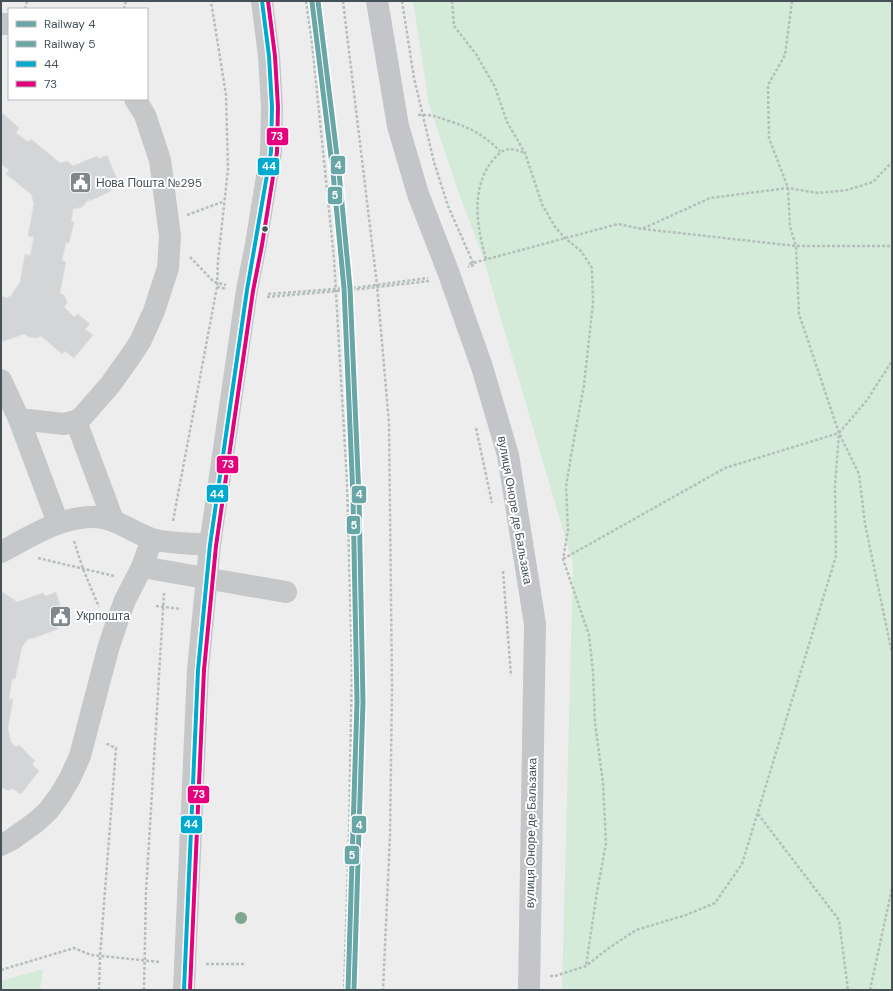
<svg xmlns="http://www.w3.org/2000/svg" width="893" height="991" font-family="'DM Sans',sans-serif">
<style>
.green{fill:#d4ebda}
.building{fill:#d4d5d6;stroke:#dfdfe0}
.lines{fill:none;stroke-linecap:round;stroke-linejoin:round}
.path{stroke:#b5bfbb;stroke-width:2.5;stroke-dasharray:3 2;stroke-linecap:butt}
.minor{stroke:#c5c7c8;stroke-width:22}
.major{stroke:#c3c5c8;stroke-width:22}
.bus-1-casing{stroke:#fff;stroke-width:7}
.bus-2-casing{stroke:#fff;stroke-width:7}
.bus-1{stroke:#00a9ce;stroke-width:4}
.bus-2{stroke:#e5007d;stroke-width:4}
.rail-1-casing{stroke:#fff;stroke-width:8}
.rail-2-casing{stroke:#fff;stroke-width:8}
.rail-1{stroke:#69a7a7;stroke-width:5}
.rail-2{stroke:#69a7a7;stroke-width:5}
.tree{fill:#7da88f}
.bus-dot{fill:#465157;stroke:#fff;stroke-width:1.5}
.labels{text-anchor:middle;stroke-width:4;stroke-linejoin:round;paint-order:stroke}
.poi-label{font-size:12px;fill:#465157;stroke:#fff;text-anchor:start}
.street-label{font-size:12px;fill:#465157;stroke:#fff}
.line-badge{stroke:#fff;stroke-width:1.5}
.badge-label{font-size:11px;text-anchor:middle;font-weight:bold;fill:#fff}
</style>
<rect width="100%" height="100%" fill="#eeeded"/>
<!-- green -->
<path class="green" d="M413,1H892V990H562L573,564L482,254L462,202L429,105Z
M43,969L40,990H1V981Z"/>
<!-- building -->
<path class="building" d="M1,112L19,128L16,133L28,142L31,139L60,163L67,161L73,166L97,156L99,159L107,155L119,184L110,188L111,191L90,201L89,199L82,207L73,209L71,221L74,222L69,243H66L62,260L66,262L60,293L64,295L66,299L67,303L64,307L74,317L78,314L90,324L85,329L93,335L74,358L65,351L62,354L41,336L37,338L29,337L24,334L1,342V297L3,296L6,298L11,296L20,282L25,254L30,256L34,237L28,236L34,204L31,194L6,174L9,170L1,164Z
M1,591L17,602L43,593L46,596L56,592L65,621L57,625L58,629L31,639L29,638L22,647L15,679H12L9,699H13L8,728L11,742L16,747L19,745L35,761L32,764L39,771L21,794L11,788L9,791L1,787Z"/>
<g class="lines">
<!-- path -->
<path class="path" d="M306,1L312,43L334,259L347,482L352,664L349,835L344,990
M343,1L377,285L389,423L392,687L390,836L383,990
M402,1L414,78L434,162L448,206L474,265L468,267
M452,1L454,26L476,54L495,87L507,122L525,153L542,204L555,227L565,238L581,251L592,268L593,303L584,385L572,450L566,487L568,530L563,559L589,635L593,672L595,723L603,783L606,843L596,898L586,966
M792,1L785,55L768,85L769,138L788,188L790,227L796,246L799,314L839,433L859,474L865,524L892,653
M25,9L27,1
M124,9L126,1
M418,115C430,114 438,117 449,121C471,128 484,135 500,151
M187,215L222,202
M643,229L796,246H892
M190,257L214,282L226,285
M486,259C477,227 470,188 493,160C504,147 509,147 525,153
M469,264L618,224L642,229L710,198L788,188L818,193L847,190L873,182L892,162
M217,287L227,289
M268,294L361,287L428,278
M267,297L361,289L429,281
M476,428L492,503
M173,521L217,287L218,261L228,169L226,95L211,1
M74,541L83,569L99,607
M38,558L114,576
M563,559L725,468L839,433L867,400L892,361
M503,571L511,676
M156,606L181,609
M758,814L839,920L848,990
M206,964H246
M1,970L74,948L91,955L160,962
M550,976H555L586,966L606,950L636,930L686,915L715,903L742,864L836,556L835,486L839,433
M99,990L100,956L116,748L105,743
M144,990L146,892L164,593
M870,990L892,888"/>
<!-- minor -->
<path class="minor" d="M1,24H9
M1,380L19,419L58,523
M19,419L64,424L76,421L82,417L110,385L130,357L140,342L154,311L168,268L170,236L160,160L145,115L135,99
M76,421L113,520
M1,552C30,537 61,516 95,517C116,518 132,532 152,539C170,544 191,543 210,545
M142,567L286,592
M1,845L11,840L36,822L48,811L60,795L70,778L80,756L108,649L117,622L125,600L142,567L152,539
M184,990L198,670L210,545L247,290L256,244L271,152L272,107L269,56L262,1"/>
<!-- major -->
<path class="major" d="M377,1L398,126L418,194L449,274L482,367L508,455L535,624L529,990"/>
<defs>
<path id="bus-1" d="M184,990L198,670L210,545L247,290L271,152L272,107L269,56L262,1"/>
<path id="bus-2" d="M190,990L204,670L216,546L253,291L262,245L277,152L278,107L275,56L268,1"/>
</defs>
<!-- bus-1 casing -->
<use href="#bus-1" class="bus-1-casing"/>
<!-- bus-2 casing -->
<use href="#bus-2" class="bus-2-casing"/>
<!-- bus-1 -->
<use href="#bus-1" class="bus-1"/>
<!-- bus-2 -->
<use href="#bus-2" class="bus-2"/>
<defs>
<path id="rail-1" d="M318,1L339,172L350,288L359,497L363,702L354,990"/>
<path id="rail-2" d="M312,2L333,173L344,288L353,497L357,702L348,990"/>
</defs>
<!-- rail-1 casing -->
<use href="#rail-1" class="rail-1-casing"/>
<!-- rail-2 casing -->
<use href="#rail-2" class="rail-2-casing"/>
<!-- rail-1 -->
<use href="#rail-1" class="rail-1"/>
<!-- rail-2 -->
<use href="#rail-2" class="rail-2"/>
</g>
<!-- trees -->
<circle class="tree" cx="241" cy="918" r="6"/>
<!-- icons -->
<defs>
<symbol id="civic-square" viewBox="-11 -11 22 22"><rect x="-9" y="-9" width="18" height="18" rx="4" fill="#81888c" stroke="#fff"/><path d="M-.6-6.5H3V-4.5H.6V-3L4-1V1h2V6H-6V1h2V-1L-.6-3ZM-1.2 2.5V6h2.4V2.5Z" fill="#fff"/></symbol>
</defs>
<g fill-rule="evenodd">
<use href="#civic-square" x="68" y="170" width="25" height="25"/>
<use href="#civic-square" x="48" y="604" width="25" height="25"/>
</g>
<!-- markers -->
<circle class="bus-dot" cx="265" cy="229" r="3.5"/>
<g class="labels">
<!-- poi labels -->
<g class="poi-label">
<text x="96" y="187">Нова Пошта №295</text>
<text x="76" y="620">Укрпошта</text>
</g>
<!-- street labels -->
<g class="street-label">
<text transform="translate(515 510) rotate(80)" y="4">вулиця Оноре де Бальзака</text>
<text transform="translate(531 833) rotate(-89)" y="4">вулиця Оноре де Бальзака</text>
</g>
</g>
<g class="line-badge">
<rect x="266" y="127" width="23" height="19" rx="4" fill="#e5007d"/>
<rect x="330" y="155" width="16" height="20" rx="4" fill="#69a7a7"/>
<rect x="257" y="157" width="23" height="19" rx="4" fill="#00a9ce"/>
<rect x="327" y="186" width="16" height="19" rx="4" fill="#69a7a7"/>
<rect x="216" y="455" width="23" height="19" rx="4" fill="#e5007d"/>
<rect x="206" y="484" width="23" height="19" rx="4" fill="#00a9ce"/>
<rect x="351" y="485" width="16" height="19" rx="4" fill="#69a7a7"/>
<rect x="346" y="515" width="15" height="20" rx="4" fill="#69a7a7"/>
<rect x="187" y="785" width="23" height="19" rx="4" fill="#e5007d"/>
<rect x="180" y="815" width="23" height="19" rx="4" fill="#00a9ce"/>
<rect x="351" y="815" width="16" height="19" rx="4" fill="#69a7a7"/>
<rect x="344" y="845" width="16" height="20" rx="4" fill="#69a7a7"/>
</g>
<g class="badge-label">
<text x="277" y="140">73</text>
<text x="338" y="169">4</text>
<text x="269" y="170">44</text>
<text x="335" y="199">5</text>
<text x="228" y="468">73</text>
<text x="217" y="498">44</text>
<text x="359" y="498">4</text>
<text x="354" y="529">5</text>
<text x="199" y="798">73</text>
<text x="191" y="828">44</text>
<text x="359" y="829">4</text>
<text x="352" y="859">5</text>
</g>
<!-- border -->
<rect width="893" height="991" fill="none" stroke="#465157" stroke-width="4"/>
<!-- legend -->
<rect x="8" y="8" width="140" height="92" fill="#ffffff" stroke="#b5b9bc"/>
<rect x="16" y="21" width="20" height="6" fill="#69a7a7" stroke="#b5b9bc"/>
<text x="44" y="28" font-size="12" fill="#465157">Railway 4</text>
<rect x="16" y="41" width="20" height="6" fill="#69a7a7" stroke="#b5b9bc"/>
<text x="44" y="48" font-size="12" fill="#465157">Railway 5</text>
<rect x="16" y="61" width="20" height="6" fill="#00a9ce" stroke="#b5b9bc"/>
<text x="44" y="68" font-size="12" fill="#465157">44</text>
<rect x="16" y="81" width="20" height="6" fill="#e5007d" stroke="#b5b9bc"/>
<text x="44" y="88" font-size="12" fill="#465157">73</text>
</svg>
